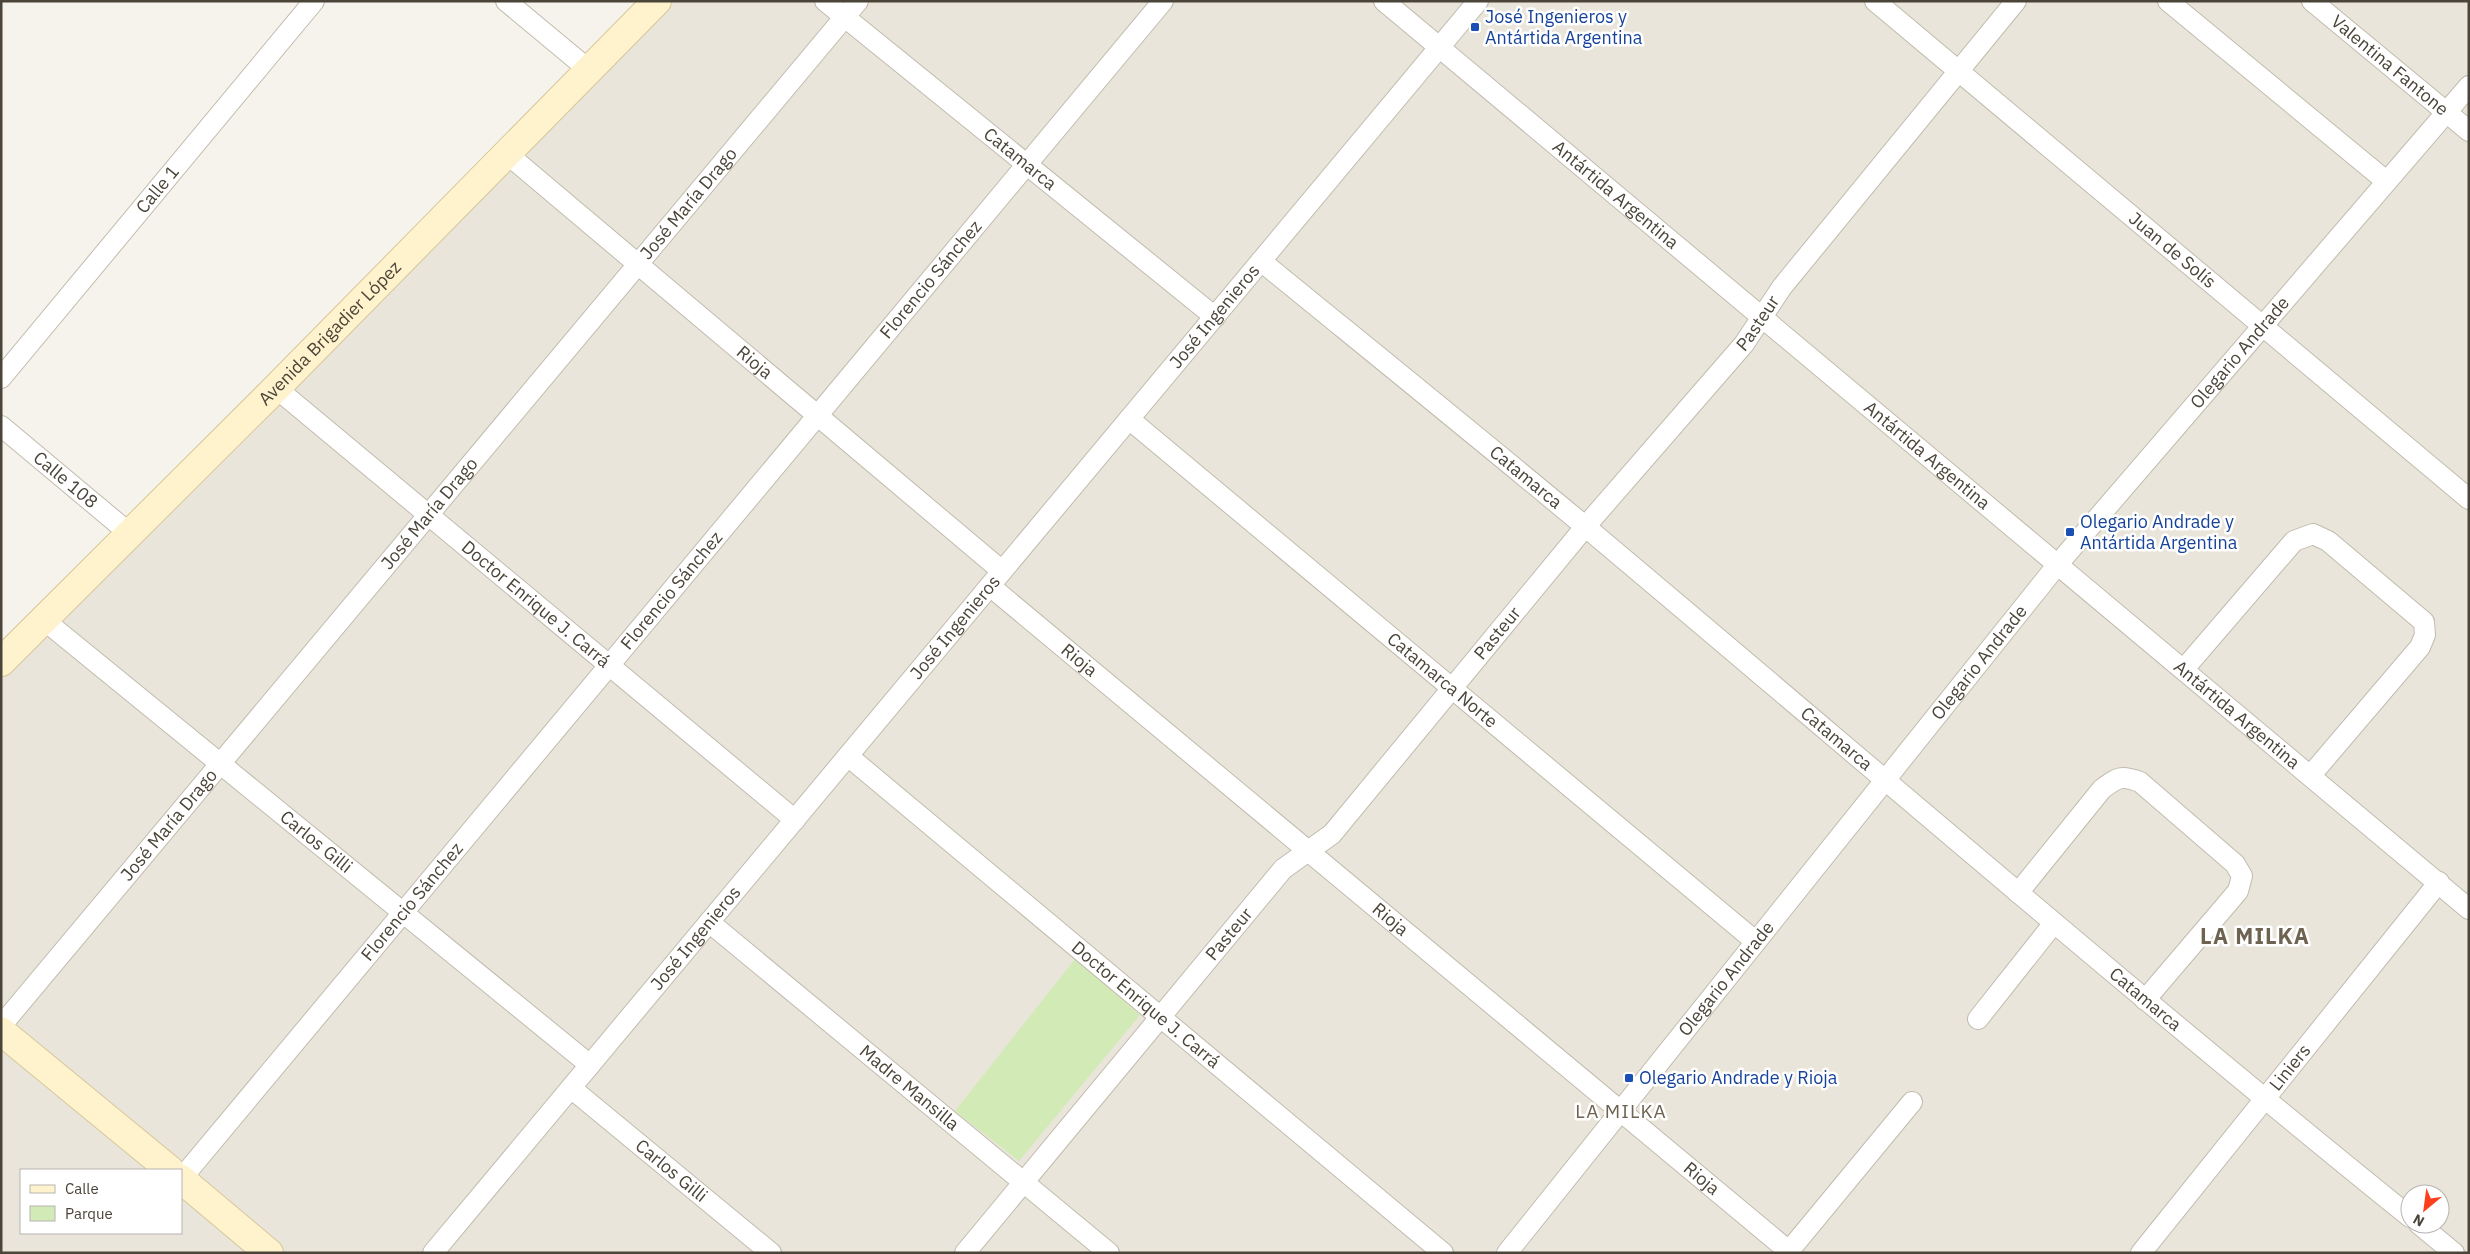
<svg xmlns="http://www.w3.org/2000/svg" width="2470" height="1254" font-family="'IBM Plex Sans',sans-serif">
<style>
.residential{fill:#eae5da;fill-rule:evenodd}
.green{fill:#d2eab5}
.lines{fill:none;stroke-linecap:round;stroke-linejoin:round}
.street-casing{stroke:#c2bbae;stroke-width:22}
.secondary-casing{stroke:#d6c79b;stroke-width:30}
.street{stroke:#fff;stroke-width:20}
.secondary{stroke:#fff3cd;stroke-width:28}
.transit-dot{fill:#1a4fb4;stroke:#fff;stroke-width:2}
.labels{text-anchor:middle;stroke-width:5;stroke-linejoin:round;paint-order:stroke}
.transit-label{font-size:18px;fill:#164399;stroke:#fff;text-anchor:start}
.street-label{font-size:18px;fill:#4b4439;stroke:#fff}
.neighbourhood-label{font-size:19px;letter-spacing:1px;fill:#6e6250;stroke:#fff}
.district-label{font-size:22px;font-weight:bold;letter-spacing:1px;fill:#6e6250;stroke:#fff}
</style>
<rect width="100%" height="100%" fill="#f6f3ec"/>
<!-- residential -->
<path class="residential" d="M657,1H2469V1253H1V662ZM21,1170H181V1233H21ZM2410,1194H2440V1224H2410Z"/>
<!-- green -->
<path class="green" d="M1075,959L1140,1015L1019,1161L955,1111Z"/>
<g class="lines">
<defs>
<g id="street">
<path d="M506,1L589,70"/>
<path id="s1" d="M825,1L1215,317"/>
<path id="s2" d="M1384,1L2469,909"/>
<path id="s3" d="M1875,1L2469,499"/>
<path d="M2168,1L2386,181"/>
<path id="s4" d="M2312,1L2469,131"/>
<path id="s5" d="M506,153L1002,571"/>
<path id="s6" d="M1261,261C1370,350 1479,438 1587,528C1861,758 2131,992 2410,1217"/>
<path id="s7" d="M1,378L314,1"/>
<path id="s8" d="M276,388L795,820"/>
<path id="s9" d="M1129,419L1755,941"/>
<path id="s10" d="M1,426L129,533"/>
<path id="s11" d="M990,586L1791,1253"/>
<path id="s12" d="M44,620L590,1065"/>
<path d="M2184,669L2294,541L2313,534L2328,541L2424,622L2425,635L2420,647L2311,775"/>
<path id="s13" d="M848,756L1443,1253"/>
<path d="M2018,893L2102,789C2118,777 2121,775 2140,782L2235,864L2242,876L2238,891L2145,1000"/>
<path id="s14" d="M709,922L1109,1253"/>
<path d="M1978,1019L2054,923"/>
<path id="s15" d="M1,1026L858,1"/>
<path id="s16" d="M571,1088L771,1253"/>
<path id="s17" d="M181,1179L1163,1"/>
<path d="M2419,1224L2454,1253"/>
<path d="M1789,1251L1912,1102"/>
<path id="s18" d="M433,1253L1478,1"/>
<path id="s19" d="M965,1253L1283,869L1332,834L1585,527L1744,344L1782,287L2016,1"/>
<path id="s20" d="M1507,1253L2058,564L2469,86"/>
<path id="s21" d="M2141,1253L2439,882"/>
</g>
<g id="secondary">
<path id="s22" d="M1,662L276,388L657,1"/>
<path d="M1,1031L170,1170"/>
<path d="M181,1179L269,1253"/>
</g>
</defs>
<!-- street casing -->
<use href="#street" class="street-casing"/>
<!-- secondary casing -->
<use href="#secondary" class="secondary-casing"/>
<!-- street -->
<use href="#street" class="street"/>
<!-- secondary -->
<use href="#secondary" class="secondary"/>
</g>
<!-- markers -->
<g class="transit-dot">
<rect x="1470" y="22" width="10" height="10" rx="2.5"/>
<rect x="2065" y="527" width="10" height="10" rx="2.5"/>
<rect x="1624" y="1073" width="10" height="10" rx="2.5"/>
</g>
<g class="labels">
<!-- transit labels -->
<g class="transit-label">
<text x="1485" y="23">José Ingenieros y<tspan x="1485" dy="21">Antártida Argentina</tspan></text>
<text x="2080" y="528">Olegario Andrade y<tspan x="2080" dy="21">Antártida Argentina</tspan></text>
<text x="1639" y="1084">Olegario Andrade y Rioja</text>
</g>
<!-- street labels -->
<g class="street-label">
<text dy="6" stroke="none"><textPath href="#s4" startOffset="101">Valentina Fantone</textPath></text>
<text dy="6" stroke="none"><textPath href="#s1" startOffset="251">Catamarca</textPath></text>
<text dy="6" stroke="none"><textPath href="#s7" startOffset="245">Calle 1</textPath></text>
<text dy="6" stroke="none"><textPath href="#s2" startOffset="302">Antártida Argentina</textPath></text>
<text dy="6" stroke="none"><textPath href="#s15" startOffset="1072">José María Drago</textPath></text>
<text dy="6" stroke="none"><textPath href="#s3" startOffset="388">Juan de Solís</textPath></text>
<text dy="6" stroke="none"><textPath href="#s17" startOffset="1171">Florencio Sánchez</textPath></text>
<text dy="6" stroke="none"><textPath href="#s18" startOffset="1220">José Ingenieros</textPath></text>
<text dy="6" stroke="none"><textPath href="#s19" startOffset="1224">Pasteur</textPath></text>
<text dy="6" stroke="none"><textPath href="#s22" startOffset="465">Avenida Brigadier López</textPath></text>
<text dy="6" stroke="none"><textPath href="#s20" startOffset="1161">Olegario Andrade</textPath></text>
<text dy="6" stroke="none"><textPath href="#s5" startOffset="325">Rioja</textPath></text>
<text dy="6" stroke="none"><textPath href="#s2" startOffset="708">Antártida Argentina</textPath></text>
<text dy="6" stroke="none"><textPath href="#s6" startOffset="342">Catamarca</textPath></text>
<text dy="6" stroke="none"><textPath href="#s10" startOffset="84">Calle 108</textPath></text>
<text dy="6" stroke="none"><textPath href="#s15" startOffset="668">José María Drago</textPath></text>
<text dy="6" stroke="none"><textPath href="#s17" startOffset="766">Florencio Sánchez</textPath></text>
<text dy="6" stroke="none"><textPath href="#s8" startOffset="338">Doctor Enrique J. Carrá</textPath></text>
<text dy="6" stroke="none"><textPath href="#s18" startOffset="815">José Ingenieros</textPath></text>
<text dy="6" stroke="none"><textPath href="#s19" startOffset="819">Pasteur</textPath></text>
<text dy="6" stroke="none"><textPath href="#s11" startOffset="116">Rioja</textPath></text>
<text dy="6" stroke="none"><textPath href="#s20" startOffset="756">Olegario Andrade</textPath></text>
<text dy="6" stroke="none"><textPath href="#s9" startOffset="408">Catamarca Norte</textPath></text>
<text dy="6" stroke="none"><textPath href="#s2" startOffset="1112">Antártida Argentina</textPath></text>
<text dy="6" stroke="none"><textPath href="#s6" startOffset="748">Catamarca</textPath></text>
<text dy="6" stroke="none"><textPath href="#s15" startOffset="262">José María Drago</textPath></text>
<text dy="6" stroke="none"><textPath href="#s12" startOffset="351">Carlos Gilli</textPath></text>
<text dy="6" stroke="none"><textPath href="#s17" startOffset="361">Florencio Sánchez</textPath></text>
<text dy="6" stroke="none"><textPath href="#s11" startOffset="521">Rioja</textPath></text>
<text dy="6" stroke="none"><textPath href="#s19" startOffset="414">Pasteur</textPath></text>
<text dy="6" stroke="none"><textPath href="#s18" startOffset="410">José Ingenieros</textPath></text>
<text dy="6" stroke="none"><textPath href="#s20" startOffset="351">Olegario Andrade</textPath></text>
<text dy="6" stroke="none"><textPath href="#s6" startOffset="1152">Catamarca</textPath></text>
<text dy="6" stroke="none"><textPath href="#s13" startOffset="388">Doctor Enrique J. Carrá</textPath></text>
<text dy="6" stroke="none"><textPath href="#s21" startOffset="238">Liniers</textPath></text>
<text dy="6" stroke="none"><textPath href="#s14" startOffset="260">Madre Mansilla</textPath></text>
<text dy="6" stroke="none"><textPath href="#s16" startOffset="130">Carlos Gilli</textPath></text>
<text dy="6" stroke="none"><textPath href="#s11" startOffset="926">Rioja</textPath></text>
</g>
<!-- neighbourhood labels -->
<g class="neighbourhood-label">
<text x="1621" y="1118">LA MILKA</text>
</g>
<!-- district labels -->
<g class="district-label">
<text x="2255" y="944">LA MILKA</text>
</g>
</g>
<!-- border -->
<rect width="2470" height="1254" fill="none" stroke="#4b4439" stroke-width="5"/>
<!-- legend -->
<rect x="20" y="1169" width="162" height="65" fill="#ffffff" stroke="#b7b4b0"/>
<rect x="30" y="1185" width="25" height="8" fill="#fff3cd" stroke="#b7b4b0"/>
<text x="65" y="1194" font-size="15" fill="#4b4439">Calle</text>
<rect x="30" y="1206" width="25" height="15" fill="#d2eab5" stroke="#b7b4b0"/>
<text x="65" y="1219" font-size="15" fill="#4b4439">Parque</text>
<!-- north arrow -->
<g transform="translate(2425 1209) rotate(209)"><circle r="24" fill="#ffffff" stroke="#b7b4b0"/>
<path d="M0-4L9 19L0 12L-9 19Z" fill="#fc3f1d"/>
<text y="-8" font-size="14" font-weight="bold" text-anchor="middle" fill="#4b4439">N</text>
</g>
</svg>
